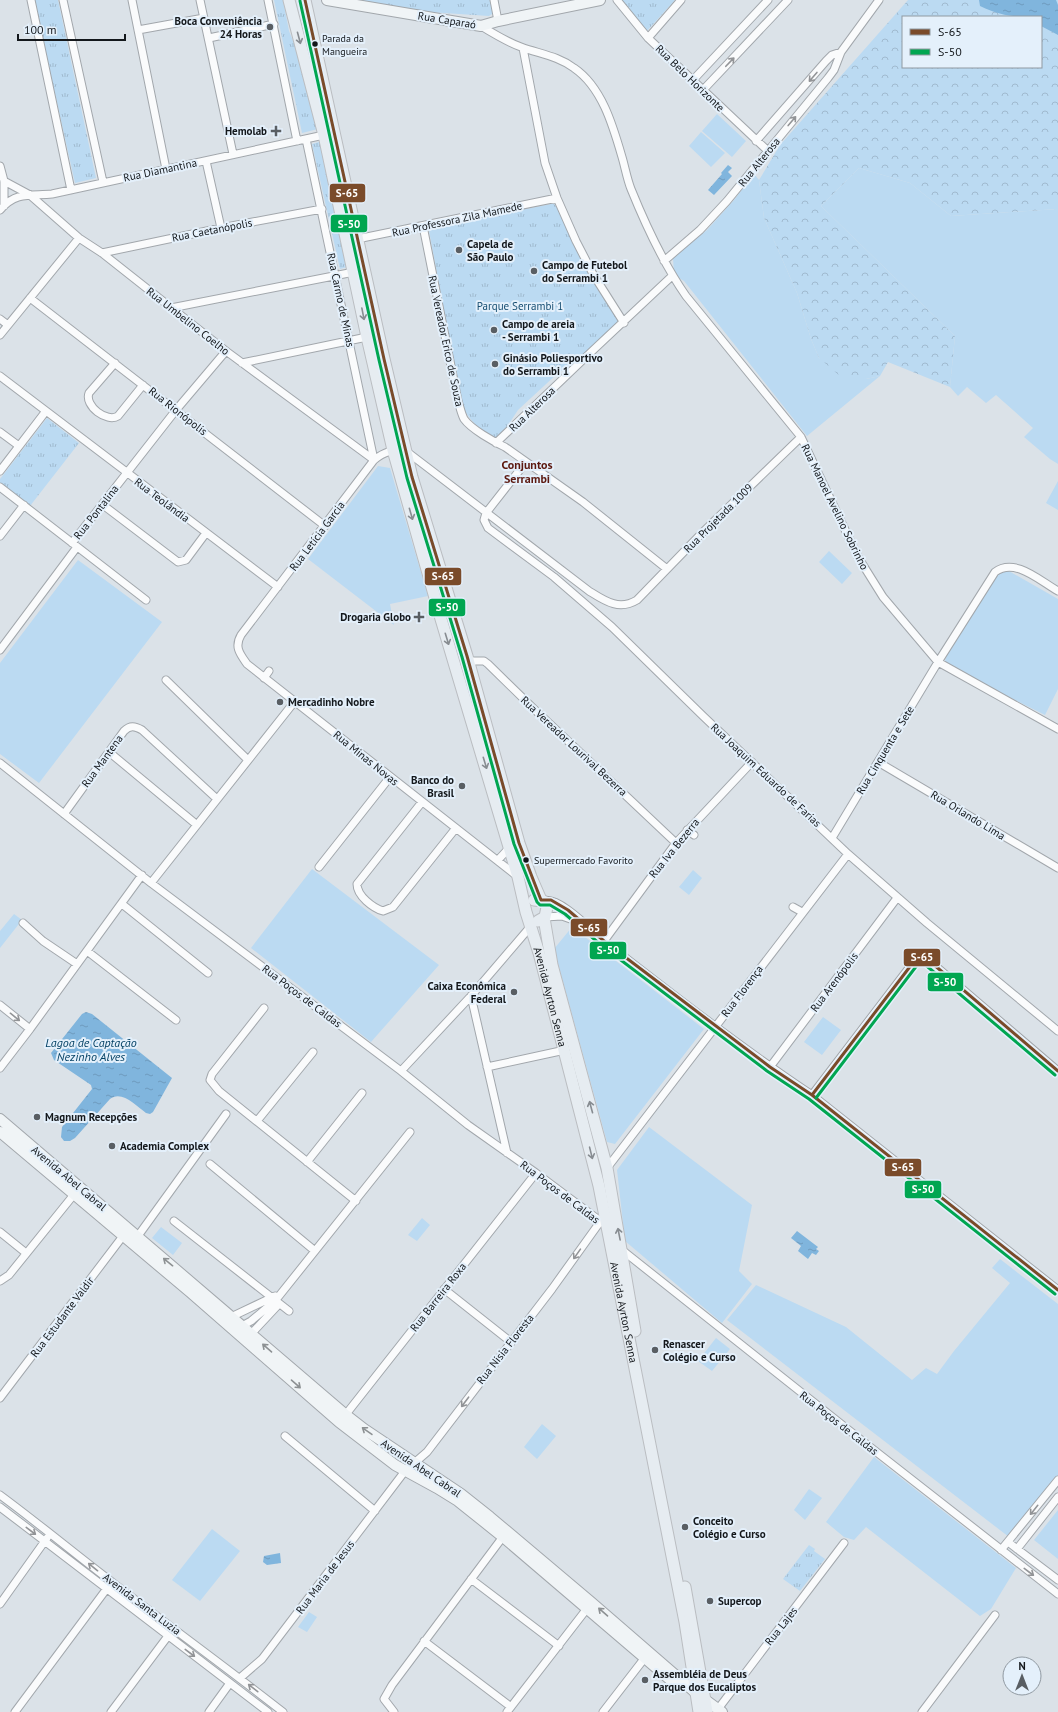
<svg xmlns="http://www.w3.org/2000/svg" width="1058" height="1712" font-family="'PT Sans',sans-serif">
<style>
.grass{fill:#bbdaf2}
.forest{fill:url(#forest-crowns);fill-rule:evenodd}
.park{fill:url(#park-tufts)}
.water{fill:url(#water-ripples)}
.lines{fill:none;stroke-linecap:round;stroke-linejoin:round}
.minor-casing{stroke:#a2a7ac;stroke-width:9}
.secondary-casing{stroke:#a2a7ac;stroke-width:12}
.primary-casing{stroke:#babdc1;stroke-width:13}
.minor{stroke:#fafbfc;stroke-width:7}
.secondary{stroke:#f0f4f6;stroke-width:10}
.primary{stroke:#e6ecf1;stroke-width:11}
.bus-1-casing{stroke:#e4f0fb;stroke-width:6}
.bus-2-casing{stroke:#e4f0fb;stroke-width:6}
.bus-1{stroke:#7a4b2a;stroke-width:3}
.bus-2{stroke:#00a651;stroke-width:3}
.oneway{stroke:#878c91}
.oneway2{stroke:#929497}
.oneway3{stroke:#8d9193}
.poi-dot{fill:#595e63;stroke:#e4f0fb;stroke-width:1.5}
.bus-dot{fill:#13171b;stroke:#e4f0fb;stroke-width:1.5}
.labels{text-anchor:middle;stroke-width:4;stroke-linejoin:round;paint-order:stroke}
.bus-label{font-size:10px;fill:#13171b;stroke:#e4f0fb;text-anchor:start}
.street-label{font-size:11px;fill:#13171b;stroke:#e4f0fb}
.poi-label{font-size:11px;font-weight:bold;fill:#13171b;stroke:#e4f0fb;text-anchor:start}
.park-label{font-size:11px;fill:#144c70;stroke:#e4f0fb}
.neighbourhood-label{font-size:12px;font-weight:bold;fill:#5c1910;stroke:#e4f0fb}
.water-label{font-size:12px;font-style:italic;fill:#044164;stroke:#e4f0fb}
.line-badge{stroke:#e4f0fb;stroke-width:1.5}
.badge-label{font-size:11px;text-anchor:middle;font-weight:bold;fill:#fff}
</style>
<defs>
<pattern id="forest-crowns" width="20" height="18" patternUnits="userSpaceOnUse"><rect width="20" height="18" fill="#bbdaf2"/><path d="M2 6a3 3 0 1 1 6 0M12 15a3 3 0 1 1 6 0" fill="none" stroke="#a0bacf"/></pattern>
<pattern id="park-tufts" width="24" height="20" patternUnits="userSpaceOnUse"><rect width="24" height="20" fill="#bbdaf2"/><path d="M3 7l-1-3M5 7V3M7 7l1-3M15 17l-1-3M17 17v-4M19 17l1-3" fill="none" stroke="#a0bacf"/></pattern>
<pattern id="water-ripples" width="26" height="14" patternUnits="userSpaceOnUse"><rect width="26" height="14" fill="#80b5dd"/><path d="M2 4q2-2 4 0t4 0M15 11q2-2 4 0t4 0" fill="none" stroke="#6e9bbd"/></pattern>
</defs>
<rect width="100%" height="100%" fill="#dbe2e8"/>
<!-- grass -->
<path class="grass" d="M717,114L746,141L732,157L702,131Z
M701,132L725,153L711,167L689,146Z
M859,168L910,183L951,216L1058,209V464L1050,459L1024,437L1033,428L996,395L986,403L967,387L958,396L950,387L955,336L821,206Z
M754,174L759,180L764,218L797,293L811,339L819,358L866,379L880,376L807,436L684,281L674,275L673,258L707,230L734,200Z
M378,466L390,468L428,596L390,604L394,625L308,559Z
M1058,481V510L1046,503Z
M829,551L852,573L842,584L819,562Z
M78,560L162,622L39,783L0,754V663Z
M1007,570L1058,599V689L1045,715L973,679L947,665L945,661L947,654L995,575Z
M312,869L439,965L371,1042L251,948Z
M693,870L702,878L689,895L679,887Z
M14,914L22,920L0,948V931Z
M572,927L704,1029L615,1144L607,1142L554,949Z
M823,1017L841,1030L822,1055L804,1042Z
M649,1127L752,1205L739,1271L752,1284L722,1323L625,1241L617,1170Z
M422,1218L430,1225L417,1241L408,1235Z
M161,1227L182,1243L173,1255L152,1238Z
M1000,1259L1058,1304V1475L1009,1537L727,1320L756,1285L846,1327L912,1380L926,1368L937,1374L954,1351L1010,1283L992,1268Z
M716,1338L730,1349L712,1371L698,1361Z
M542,1424L556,1436L537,1459L524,1447Z
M874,1457L1016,1568L991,1609L980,1616L866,1527L854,1540L844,1537L826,1522Z
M809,1489L822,1498L805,1520L794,1510Z
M1058,1510V1559L1034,1540Z
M212,1529L240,1551L200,1601L172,1580Z
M309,1612L317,1617L307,1632L298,1627Z"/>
<!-- forest -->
<path class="forest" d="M908,0H1058V209L951,216L910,183L859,168L821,206L955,336L950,387L888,362L880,376L866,379L841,377L819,358L811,339L797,293L764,218L759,180L780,145ZM903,17H1041V67H903Z"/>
<!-- park -->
<path class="park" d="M34,0H58L96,178L75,183Z
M274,0H283L289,31L296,48L318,129L302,133Z
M355,0H492L495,12L489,16L429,12Z
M617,0H675L647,31Z
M322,141L351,266L340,269L312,144Z
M551,204H554L558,208L591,277L617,318V323L583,357L558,373L518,410L501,436L495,438C481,431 469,420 462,406L429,231L433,228Z
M47,418L79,443L30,506L0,483V479Z
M809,1545L815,1549L814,1551L825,1559L800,1591L783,1579Z"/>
<!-- water -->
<path class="water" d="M979,0H1056L1058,5V35L1041,26V17C1016,17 1003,17 980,6Z
M728,165L732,168L728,172L732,176L714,195L708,190L722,174L721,173Z
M86,1012L92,1014L172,1078L153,1112L150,1114L146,1113C136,1106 122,1090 110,1099L75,1138L70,1141H64L61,1137L62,1127L92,1089L91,1085L54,1060L51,1053L82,1014Z
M797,1231L818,1247L816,1249L819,1251L816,1255L812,1253L808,1259L798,1251L801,1246L791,1238Z
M280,1553L281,1563L267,1565L263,1562L264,1556Z"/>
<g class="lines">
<defs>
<path id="minor" d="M31,0L71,190
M63,0L103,182
M132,0L166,169
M200,0L233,154
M268,0L297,141
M494,0L498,21
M617,0L648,38L768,151
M481,26C494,34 507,42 521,47C540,54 558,56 574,68C602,87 613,126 622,157C625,167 627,179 631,189C646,226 663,263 686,296L801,437L858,557L883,597L938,662L1058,729
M138,30L204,18
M209,38L274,24
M648,38L681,0
M523,48L545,163L557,198L576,241L593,274L624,323
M693,80L768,0
M703,90L788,0
M306,139L374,460
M756,141L826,61L832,55L841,52
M206,161L221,228
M0,166L4,181V206
M4,181L30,195L79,238L102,253L226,351L374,460
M0,210C16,191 31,196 52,194L324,135
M423,226L458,401C460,407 461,413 464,419C471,429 494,442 505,447L583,502L667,569
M357,239L557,198
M102,253L221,228L322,209
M664,261L700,230L727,201L828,78L834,70L841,52L879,0
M30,298L325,526
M171,308L354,272
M0,319L8,325
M0,335L79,238
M115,363L89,393C84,406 107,423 118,416L143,385
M242,363L367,337
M0,376L278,587
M0,432L19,446
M496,443C554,387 613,331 672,276
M526,462L486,513L484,520L488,528L554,577L612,627L703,716L848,854L927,923L1058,1031
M0,471L46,411
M0,487L146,600
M103,505L178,562L186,560L206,533
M0,536L24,505
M72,543L176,410L226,351
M0,650L77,547
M468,661H484L488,664L534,709L676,843
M264,678L269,671
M166,680L248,760
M109,752L197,825
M878,762L1058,868
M0,763L151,883L401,1071L468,1125L536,1173L607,1226
M422,802L357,884C357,896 373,908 383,911L393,907L456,828
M64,814L124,731C130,725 135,726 142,730L217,799
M687,830L694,835
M832,838L938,662L995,572C1015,557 1040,581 1058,591
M498,860L511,846
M319,867L390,777
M517,876L247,664C240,654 234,647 241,635L374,460C384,452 392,449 406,451L589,591C605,601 619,611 637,600L703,532L801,437
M151,883L295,701
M543,901C558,895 592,931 604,941C672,994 740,1047 812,1095L1058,1290
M122,904L208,973
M793,907L802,912
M545,917L562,916L576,921
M23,923L43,941L77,964
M604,941L676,843L752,762
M87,951L176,1020
M471,996L507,1153
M0,1005L30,1029
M264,1008L212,1074L210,1080L219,1091L356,1201
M487,1067L565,1050
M770,1067L897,898
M0,1068L30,1029L142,875
M401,1071L471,996L531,926
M812,1095L915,960L921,957L926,958L1058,1071
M257,1121L313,1052
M307,1162L362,1093
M210,1164L315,1251
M607,1168L848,854
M174,1221L289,1311
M0,1232L26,1253
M135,1240L226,1114
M622,1250L865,1443L1058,1594
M0,1281L9,1275L76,1192
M444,1289L511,1342
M231,1317L275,1296
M242,1326L251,1321L275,1301L410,1132
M251,1334L279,1304
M0,1398L123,1236
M343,1418L536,1173
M285,1436L375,1511
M0,1495C38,1523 74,1553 112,1582C169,1626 227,1668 283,1712
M0,1507L268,1712
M1008,1542L1058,1580
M1017,1549L1058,1497
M1001,1550L1058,1480
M471,1579L559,1646
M0,1604L47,1538
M424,1641L511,1707
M240,1678L262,1659L405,1471L427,1452L552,1289L600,1222
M718,1709L844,1543
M15,1712L108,1587
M111,1712L168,1636
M209,1712L230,1683
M394,1712L384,1699L392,1685L505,1534
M507,1712L589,1606
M603,1712L647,1655
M922,1712L995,1615"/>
<path id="secondary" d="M327,0L481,26L498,21L600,0
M0,1119L346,1415L364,1429L461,1494L490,1517L591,1602L696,1693L722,1712
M0,1132L190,1292L339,1422L395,1465L437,1488L458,1501L503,1537L674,1683"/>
<g id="primary">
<path id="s1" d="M289,0L324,135L367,337L393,450L441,619L518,877L526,912L539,953L599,1186L685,1622L699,1712"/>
<path d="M305,0L384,359L412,477L467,656L519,843L531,877L541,900"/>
<path d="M534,900L543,901L547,907L545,917L538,921"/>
<path d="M544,918L552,965L607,1168L635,1331"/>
<path d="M685,1587L707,1712"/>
</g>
</defs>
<!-- minor casing -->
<use href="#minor" class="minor-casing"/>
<!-- secondary casing -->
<use href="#secondary" class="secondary-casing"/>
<!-- primary casing -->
<use href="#primary" class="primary-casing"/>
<!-- minor -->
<use href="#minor" class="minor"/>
<!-- secondary -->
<use href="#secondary" class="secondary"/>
<!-- primary -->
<use href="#primary" class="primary"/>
<defs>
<path id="bus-1" d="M305,0L384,359L412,477L467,656L519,843L541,900H551L568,910L604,941L770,1067L812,1095L1058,1290
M812,1095L915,960L921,957L926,958L1058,1071"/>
<path id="bus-2" d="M300,1L379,360L407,478L462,657L514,844L537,902L540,905H550L565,914L601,945L767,1071L809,1099L1055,1294
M816,1098L918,964L922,962L1055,1075"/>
</defs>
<!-- bus-1 casing -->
<use href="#bus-1" class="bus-1-casing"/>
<!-- bus-2 casing -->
<use href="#bus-2" class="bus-2-casing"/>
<!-- bus-1 -->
<use href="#bus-1" class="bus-1"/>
<!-- bus-2 -->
<use href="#bus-2" class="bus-2"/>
</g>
<!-- one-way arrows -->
<defs><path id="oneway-shaft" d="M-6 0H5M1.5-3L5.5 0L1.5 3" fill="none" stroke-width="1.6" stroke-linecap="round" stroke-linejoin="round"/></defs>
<g class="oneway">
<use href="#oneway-shaft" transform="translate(299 38) rotate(75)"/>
<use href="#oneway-shaft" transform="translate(363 314) rotate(79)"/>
<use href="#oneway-shaft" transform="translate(411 514) rotate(74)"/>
<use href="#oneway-shaft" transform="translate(447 639) rotate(73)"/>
<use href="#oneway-shaft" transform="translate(485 763) rotate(73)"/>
<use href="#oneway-shaft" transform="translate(591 1107) rotate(-105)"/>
<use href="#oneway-shaft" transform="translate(591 1153) rotate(76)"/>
<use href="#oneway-shaft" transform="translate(619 1234) rotate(-101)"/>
</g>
<g class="oneway2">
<use href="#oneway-shaft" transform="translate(730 62) rotate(-46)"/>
<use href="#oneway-shaft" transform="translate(813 77) rotate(131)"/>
<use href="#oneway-shaft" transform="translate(792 121) rotate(-50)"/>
<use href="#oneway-shaft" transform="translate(15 1017) rotate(39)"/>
<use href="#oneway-shaft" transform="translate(577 1254) rotate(125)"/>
<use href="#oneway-shaft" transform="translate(465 1402) rotate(127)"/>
<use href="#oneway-shaft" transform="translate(1034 1510) rotate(129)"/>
<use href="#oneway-shaft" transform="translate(31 1531) rotate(37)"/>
<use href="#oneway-shaft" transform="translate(93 1567) rotate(-141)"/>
<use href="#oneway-shaft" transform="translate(1029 1572) rotate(37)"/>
<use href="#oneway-shaft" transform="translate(190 1653) rotate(37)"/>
<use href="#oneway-shaft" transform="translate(253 1688) rotate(-142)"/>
</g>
<g class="oneway3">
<use href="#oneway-shaft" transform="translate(168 1262) rotate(-141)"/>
<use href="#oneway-shaft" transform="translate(267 1348) rotate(-139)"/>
<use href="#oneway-shaft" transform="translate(296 1384) rotate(41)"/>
<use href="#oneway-shaft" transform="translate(367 1431) rotate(-145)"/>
<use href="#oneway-shaft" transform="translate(603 1612) rotate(-139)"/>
</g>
<!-- markers -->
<g class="poi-dot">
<circle cx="270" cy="27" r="4"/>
<path d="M274 125h4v4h4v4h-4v4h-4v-4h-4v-4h4z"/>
<circle cx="459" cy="250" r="4"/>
<circle cx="534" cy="271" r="4"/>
<circle cx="494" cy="330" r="4"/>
<circle cx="495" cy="364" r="4"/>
<path d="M417 611h4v4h4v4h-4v4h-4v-4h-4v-4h4z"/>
<circle cx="280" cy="702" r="4"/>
<circle cx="462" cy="786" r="4"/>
<circle cx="514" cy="992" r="4"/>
<circle cx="37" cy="1117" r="4"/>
<circle cx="112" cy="1146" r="4"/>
<circle cx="655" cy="1350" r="4"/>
<circle cx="685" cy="1527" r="4"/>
<circle cx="710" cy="1601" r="4"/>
<circle cx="645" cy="1680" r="4"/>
</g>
<g class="bus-dot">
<circle cx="315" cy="44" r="3.5"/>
<circle cx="526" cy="860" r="3.5"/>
</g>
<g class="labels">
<!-- bus labels -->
<g class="bus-label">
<text x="322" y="42">Parada da<tspan x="322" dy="13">Mangueira</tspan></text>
<text x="534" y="864">Supermercado Favorito</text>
</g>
<!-- street labels -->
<g class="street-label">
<text transform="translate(447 20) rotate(9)" y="4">Rua Caparaó</text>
<text transform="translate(690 78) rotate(44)" y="4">Rua Belo Horizonte</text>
<text transform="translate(759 162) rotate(-51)" y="4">Rua Alterosa</text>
<text transform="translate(160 170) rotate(-12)" y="4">Rua Diamantina</text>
<text transform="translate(457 219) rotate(-12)" y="4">Rua Professora Zila Mamede</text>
<text transform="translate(212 230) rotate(-11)" y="4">Rua Caetanópolis</text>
<text transform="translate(341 300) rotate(78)" y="4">Rua Carmo de Minas</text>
<text transform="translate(188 321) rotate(38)" y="4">Rua Umbelino Coelho</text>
<text transform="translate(446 341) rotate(78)" y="4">Rua Vereador Erico de Souza</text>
<text transform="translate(532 409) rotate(-44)" y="4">Rua Alterosa</text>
<text transform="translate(178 411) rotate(38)" y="4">Rua Rionópolis</text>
<text transform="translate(162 500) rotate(37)" y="4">Rua Teolândia</text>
<text transform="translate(835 507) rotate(64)" y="4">Rua Manoel Avelino Sobrinho</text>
<text transform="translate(96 512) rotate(-52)" y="4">Rua Pontalina</text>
<text transform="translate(718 518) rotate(-45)" y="4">Rua Projetada 1009</text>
<text transform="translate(317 536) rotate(-53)" y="4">Rua Letícia Garcia</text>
<text transform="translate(574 746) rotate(43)" y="4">Rua Vereador Lourival Bezerra</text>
<text transform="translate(885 750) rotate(-59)" y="4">Rua Cinquenta e Sete</text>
<text transform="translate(366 758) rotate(39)" y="4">Rua Minas Novas</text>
<text transform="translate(102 761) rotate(-54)" y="4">Rua Mantena</text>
<text transform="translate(766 775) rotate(43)" y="4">Rua Joaquim Eduardo de Farias</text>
<text transform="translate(968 815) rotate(31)" y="4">Rua Orlando Lima</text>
<text transform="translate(674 848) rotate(-51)" y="4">Rua Iva Bezerra</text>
<text transform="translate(834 982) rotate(-53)" y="4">Rua Arenópolis</text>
<text transform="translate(742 991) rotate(-53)" y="4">Rua Florença</text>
<text transform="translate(302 996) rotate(37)" y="4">Rua Poços de Caldas</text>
<text dy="4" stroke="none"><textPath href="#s1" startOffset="1031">Avenida Ayrton Senna</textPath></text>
<text transform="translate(69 1178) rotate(40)" y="4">Avenida Abel Cabral</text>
<text transform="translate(560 1192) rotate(37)" y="4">Rua Poços de Caldas</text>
<text transform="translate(438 1297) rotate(-52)" y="4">Rua Barreira Roxa</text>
<text dy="4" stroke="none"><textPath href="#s1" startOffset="1355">Avenida Ayrton Senna</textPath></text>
<text transform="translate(62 1317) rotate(-53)" y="4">Rua Estudante Valdir</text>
<text transform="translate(505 1349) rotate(-52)" y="4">Rua Nisia Floresta</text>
<text transform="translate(839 1423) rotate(38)" y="4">Rua Poços de Caldas</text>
<text transform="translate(421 1468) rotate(34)" y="4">Avenida Abel Cabral</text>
<text transform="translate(325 1577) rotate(-53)" y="4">Rua Maria de Jesus</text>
<text transform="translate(142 1604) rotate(37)" y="4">Avenida Santa Luzia</text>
<text transform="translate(781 1626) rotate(-52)" y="4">Rua Lajes</text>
</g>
<!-- poi labels -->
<g class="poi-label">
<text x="262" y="25" text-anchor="end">Boca Conveniência<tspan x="262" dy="13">24 Horas</tspan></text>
<text x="267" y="135" text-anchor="end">Hemolab</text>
<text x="467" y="248">Capela de<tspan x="467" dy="13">São Paulo</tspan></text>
<text x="542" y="269">Campo de Futebol<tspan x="542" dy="13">do Serrambi 1</tspan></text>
<text x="502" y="328">Campo de areia<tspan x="502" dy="13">- Serrambi 1</tspan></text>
<text x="503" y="362">Ginásio Poliesportivo<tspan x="503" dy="13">do Serrambi 1</tspan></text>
<text x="411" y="621" text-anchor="end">Drogaria Globo</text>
<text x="288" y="706">Mercadinho Nobre</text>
<text x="454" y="784" text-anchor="end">Banco do<tspan x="454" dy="13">Brasil</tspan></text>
<text x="506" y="990" text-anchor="end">Caixa Econômica<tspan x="506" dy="13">Federal</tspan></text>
<text x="45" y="1121">Magnum Recepções</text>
<text x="120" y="1150">Academia Complex</text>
<text x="663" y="1348">Renascer<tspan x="663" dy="13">Colégio e Curso</tspan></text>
<text x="693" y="1525">Conceito<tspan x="693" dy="13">Colégio e Curso</tspan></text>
<text x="718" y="1605">Supercop</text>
<text x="653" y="1678">Assembléia de Deus<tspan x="653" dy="13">Parque dos Eucaliptos</tspan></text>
</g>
<!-- park labels -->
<g class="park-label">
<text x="520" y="310">Parque Serrambi 1</text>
</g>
<!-- neighbourhood labels -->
<g class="neighbourhood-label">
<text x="527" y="469">Conjuntos<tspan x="527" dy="14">Serrambi</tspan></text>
</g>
<!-- water labels -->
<g class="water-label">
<text x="91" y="1047">Lagoa de Captação<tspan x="91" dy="14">Nezinho Alves</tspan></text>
</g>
</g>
<g class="line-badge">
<rect x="329" y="183" width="37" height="20" rx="4" fill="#7a4b2a"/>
<rect x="330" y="214" width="38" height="19" rx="4" fill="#00a651"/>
<rect x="424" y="567" width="38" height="19" rx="4" fill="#7a4b2a"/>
<rect x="428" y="598" width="38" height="19" rx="4" fill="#00a651"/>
<rect x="570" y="918" width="38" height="19" rx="4" fill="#7a4b2a"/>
<rect x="589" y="941" width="38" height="19" rx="4" fill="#00a651"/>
<rect x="903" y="948" width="38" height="19" rx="4" fill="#7a4b2a"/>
<rect x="927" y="972" width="37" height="20" rx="4" fill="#00a651"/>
<rect x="884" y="1158" width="38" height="19" rx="4" fill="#7a4b2a"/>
<rect x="904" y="1180" width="38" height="19" rx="4" fill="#00a651"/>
</g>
<g class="badge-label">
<text x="347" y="197">S-65</text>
<text x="349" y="228">S-50</text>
<text x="443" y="580">S-65</text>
<text x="447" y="611">S-50</text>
<text x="589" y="932">S-65</text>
<text x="608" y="954">S-50</text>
<text x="922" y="961">S-65</text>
<text x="945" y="986">S-50</text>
<text x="903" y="1171">S-65</text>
<text x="923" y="1193">S-50</text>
</g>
<!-- legend -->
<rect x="902" y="16" width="140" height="52" fill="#e4f0fb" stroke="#9099a1"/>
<rect x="910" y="29" width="20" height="6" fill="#7a4b2a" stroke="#9099a1"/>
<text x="938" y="36" font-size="12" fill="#13171b">S-65</text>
<rect x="910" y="49" width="20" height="6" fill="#00a651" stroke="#9099a1"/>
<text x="938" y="56" font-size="12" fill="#13171b">S-50</text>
<!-- north arrow -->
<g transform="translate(1022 1676)"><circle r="19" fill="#e4f0fb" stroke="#9099a1"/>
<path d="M0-3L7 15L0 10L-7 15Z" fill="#595e63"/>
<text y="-6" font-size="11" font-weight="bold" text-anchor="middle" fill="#13171b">N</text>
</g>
<!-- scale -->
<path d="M18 34v6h107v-6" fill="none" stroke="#13171b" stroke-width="2"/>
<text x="24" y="34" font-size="12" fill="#13171b" stroke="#e4f0fb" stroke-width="3" paint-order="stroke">100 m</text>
</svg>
